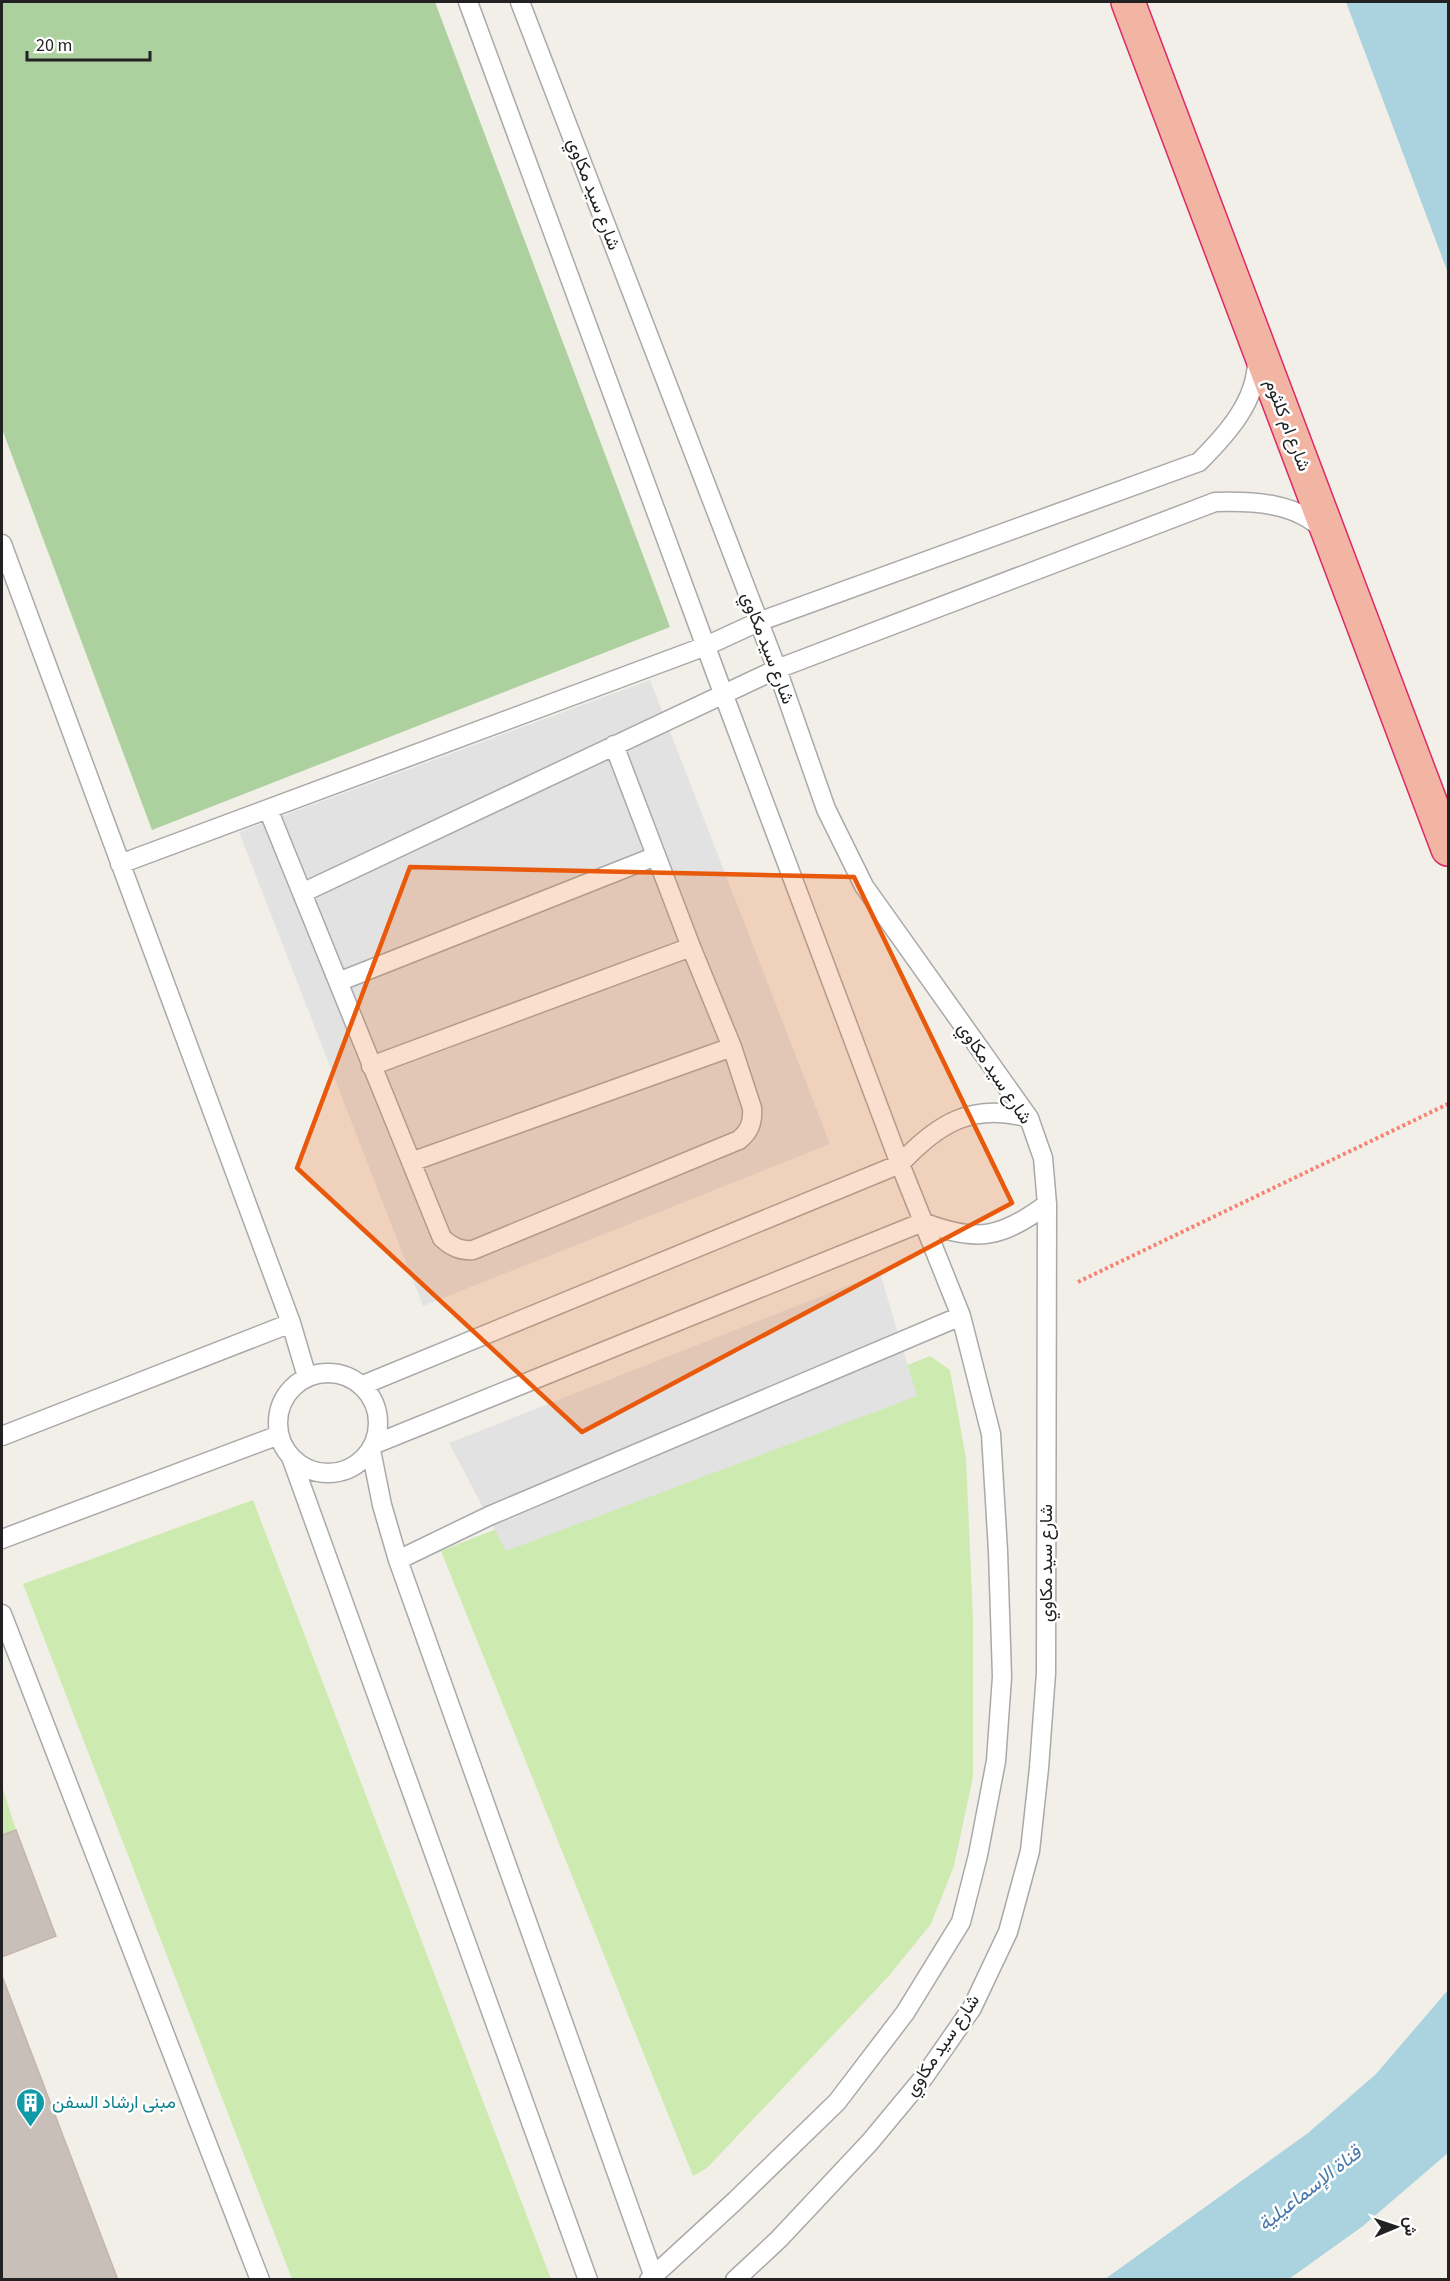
<svg xmlns="http://www.w3.org/2000/svg" width="1450" height="2281" font-family="'Source Sans 3',Vazirmatn,sans-serif">
<style>
.grass{fill:#cdebb0}
.forest{fill:#add19e}
.parking{fill:#e2e2e2}
.water{fill:#aad3df}
.building{fill:#c7bfb8;stroke:#c4b6ab;stroke-width:1.5}
.lines{fill:none;stroke-linecap:round;stroke-linejoin:round}
.service-casing{stroke:#a9a9a9;stroke-width:21}
.trunk-casing{stroke:#dc2a67;stroke-width:36}
.path{stroke:#fa8072;stroke-width:4;stroke-dasharray:3 3;stroke-linecap:butt}
.service{stroke:#fff;stroke-width:18}
.trunk{stroke:#f2b4a3;stroke-width:33}
.marked{fill:#e8590c;fill-opacity:0.2;stroke:#e8590c;stroke-width:4.5;stroke-linejoin:round}
.labels{text-anchor:middle;stroke-width:5;stroke-linejoin:round;paint-order:stroke}
.street-label{font-size:18px;fill:#222;stroke:#fff}
.culture-label{font-size:18px;fill:#0d838f;stroke:#fff;text-anchor:start}
.water-label{font-size:20px;font-style:italic;fill:#4a7aab;stroke:#fff}
</style>
<rect width="100%" height="100%" fill="#f2efe9"/>
<!-- grass -->
<path class="grass" d="M930,1356L950,1370L966,1458L973,1620V1777L954,1866L931,1924L887,1978L707,2168L693,2176L441,1551Z
M253,1500L551,2279H292L23,1584Z
M2,1786L16,1830L2,1835Z"/>
<!-- forest -->
<path class="forest" d="M2,2H435L670,627L152,830L2,429Z"/>
<!-- parking -->
<path class="parking" d="M650,680L830,1144L423,1306L239,832Z
M880,1273L917,1396L506,1551L449,1443Z"/>
<!-- water -->
<path class="water" d="M1346,2H1448V273Z
M1448,1990V2153L1363,2226L1289,2279H1105L1308,2133L1376,2074Z"/>
<!-- building -->
<path class="building" d="M16,1830L56,1936L2,1957V1835Z
M2,1976L118,2280H2Z"/>
<g class="lines">
<defs>
<path id="service" d="M468,2L723,693L900,1164L961,1316L991,1434L998,1551L1002,1677L996,1761L978,1855L961,1922L905,2013L837,2102L736,2200L649,2280
M520,2L777,669L826,809L864,886L1029,1118L1043,1158L1047,1204L1046,1673L1039,1768L1030,1851L1008,1932L972,2008L924,2077L870,2142L779,2239L735,2280
M2,544L291,1323L307,1377
M268,809L442,1238C452,1247 460,1251 473,1250L739,1140C750,1131 753,1122 752,1108L732,1047L691,947L614,745
M120,864L706,646L758,622L1199,462C1227,434 1257,401 1257,360
M302,893L777,669L1215,502C1252,501 1295,502 1323,530
M338,982L656,856
M371,1066L691,947
M411,1162L732,1047
M278 1423a50 50 0 1 1 100 0a50 50 0 1 1-100 0Z
M363,1385L900,1164C938,1123 973,1102 1029,1118
M2,1436L291,1323
M375,1444L923,1222C976,1243 1002,1238 1047,1204
M371,1450L382,1505L398,1560L655,2280
M291,1457L588,2280
M2,1539L279,1435
M398,1560L489,1516L961,1316
M2,1614L260,2280"/>
<path id="trunk" d="M1128,2L1448,849"/>
</defs>
<!-- service casing -->
<use href="#service" class="service-casing"/>
<!-- trunk casing -->
<use href="#trunk" class="trunk-casing"/>
<!-- path -->
<path class="path" d="M1078,1282L1448,1104"/>
<!-- service -->
<use href="#service" class="service"/>
<!-- trunk -->
<use href="#trunk" class="trunk"/>
</g>
<!-- marked area -->
<path class="marked" d="M410,867L854,877L1012,1203L582,1432L297,1168Z"/>
<!-- icons -->
<defs>
<symbol id="building-pin" viewBox="-11 -11 22 30"><path d="M0 17L-7.5 6A9.5 9.5 0 1 1 7.5 6Z" fill="#0f9aa8" stroke="#fff"/><path d="M-4-6H4V6H1V3H-1V6H-4ZM-2.5-4.3h1.7v1.8h-1.7ZM.8-4.3h1.7v1.8H.8ZM-2.5-1h1.7V.8h-1.7ZM.8-1h1.7V.8H.8Z" fill="#fff"/></symbol>
</defs>
<g fill-rule="evenodd">
<use href="#building-pin" x="14" y="2086" width="33" height="45"/>
</g>
<g class="labels">
<!-- street labels -->
<g class="street-label">
<text transform="translate(594 194) rotate(69)" y="6">شارع سيد مكاوي</text>
<text transform="translate(1288 425) rotate(69)" y="6">شارع ام كلثوم</text>
<text transform="translate(768 648) rotate(69)" y="6">شارع سيد مكاوي</text>
<text transform="translate(995 1073) rotate(56)" y="6">شارع سيد مكاوي</text>
<text transform="translate(1046 1563) rotate(-90)" y="6">شارع سيد مكاوي</text>
<text transform="translate(942 2045) rotate(-56)" y="6">شارع سيد مكاوي</text>
</g>
<!-- culture labels -->
<g class="culture-label">
<text x="52" y="2108">مبنى ارشاد السفن</text>
</g>
<!-- water labels -->
<g class="water-label">
<text transform="translate(1309 2188) rotate(-38)" y="7">قناة الإسماعيلية</text>
</g>
</g>
<!-- border -->
<rect width="1450" height="2281" fill="none" stroke="#222222" stroke-width="6"/>
<!-- north arrow -->
<g transform="translate(1396 2227) rotate(88)" stroke="#ffffff" stroke-width="4.5" paint-order="stroke">
<path d="M0-4.5L10 22L0 15L-10 22Z" fill="#222222"/>
<text y="-9" font-size="16" font-weight="bold" text-anchor="middle" fill="#222222">ش</text>
</g>
<!-- scale -->
<path d="M27 51v9h123v-9" fill="none" stroke="#222222" stroke-width="3"/>
<text x="36" y="51" font-size="18" fill="#222222" stroke="#ffffff" stroke-width="4.5" paint-order="stroke">20 m</text>
</svg>
